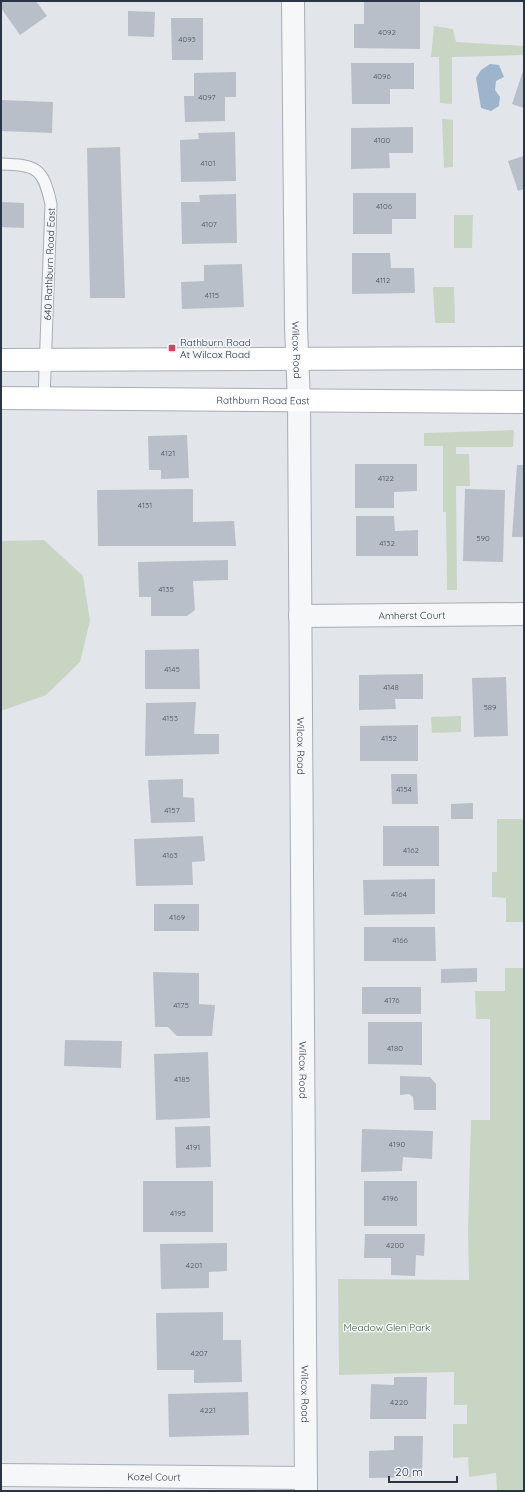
<svg xmlns="http://www.w3.org/2000/svg" width="525" height="1492" font-family="Quicksand,sans-serif">
<style>
.green{fill:#c8d5c3}
.water{fill:#9cb5cc}
.building{fill:#b9bfc9}
.lines{fill:none;stroke-linecap:round;stroke-linejoin:round}
.lane-casing{stroke:#a7adb6;stroke-width:13}
.street-casing{stroke:#a7adb6;stroke-width:24}
.secondary-casing{stroke:#a7adb6;stroke-width:24}
.lane{stroke:#f5f7f9;stroke-width:11}
.street{stroke:#f5f7f9;stroke-width:22}
.secondary{stroke:#fff;stroke-width:22}
.poi-dot{fill:#d3445e;stroke:#f2f5f8;stroke-width:1.5}
.labels{text-anchor:middle;stroke-width:3;stroke-linejoin:round;paint-order:stroke}
.number-label{font-size:8px;fill:#4d5765}
.street-label{font-size:10px;fill:#293444;stroke:#f2f5f8}
.poi-label{font-size:10px;fill:#293444;stroke:#f2f5f8;text-anchor:start}
.park-label{font-size:10px;fill:#3f6036;stroke:#f2f5f8}
</style>
<rect width="100%" height="100%" fill="#e2e6eb"/>
<!-- green -->
<path class="green" d="M434,26L453,29L456,42L524,46V55L452,57V104L440,103L439,57H431Z
M442,119L453,120V167L444,168Z
M454,215H473L472,248H454Z
M433,287H454L455,323H435Z
M514,430L513,447H456V454H469L470,486H456L457,590H447L446,512H443V446H424V433Z
M44,540L83,576L90,621L80,662L46,695L1,711V541Z
M461,716V732L432,733L431,717Z
M497,819H524V922H506V898L492,897V872H497Z
M505,968H524V1491H497L496,1473L469,1477L468,1457L453,1458V1424H467V1405H454V1372L339,1375L338,1279L469,1280L468,1230L471,1120H490V1019H476L475,991H505Z"/>
<!-- water -->
<path class="water" d="M490,64L499,65L504,77L496,81L495,90L500,97L499,106L491,111L481,108L476,78L481,70Z"/>
<!-- building -->
<path class="building" d="M1,1H36L47,16L20,35L1,8Z
M364,1H420V49L354,48V24H364Z
M128,11L155,12L154,37L128,36Z
M171,18H203V60H172Z
M351,63H414V89H390V104H352Z
M524,68V108L512,104Z
M236,72V97H225V121L185,122L184,96H194V73Z
M1,100L53,102L52,133L1,131Z
M413,127V153H389L390,168L351,169V128Z
M235,132L236,181L181,182L180,140L199,139L198,133Z
M120,147L125,298H90L87,148Z
M524,156V189L518,191L508,161Z
M353,193H416V219H392V234H353Z
M236,194L237,243L182,244L181,202H200L199,195Z
M1,202L24,203V228L1,227Z
M352,253H390L391,268H414L415,293L352,294Z
M242,264L244,307L182,309L181,282L204,281V265Z
M187,435L189,478L161,479V470H149L148,436Z
M355,464H417V491L394,492V508H355Z
M517,465H524V537H512Z
M193,489V522L234,521L236,546H98L97,490Z
M465,489L505,490L503,562L463,561Z
M356,516H394L395,531L418,530V556H356Z
M228,560V580L193,581L195,610L187,616H151V597H139L138,562Z
M199,649L200,689H145V650Z
M423,674V699H395L396,709L359,710V675Z
M506,677L508,736L474,737L472,678Z
M196,702L194,734H219V754L145,756L146,703Z
M418,725V761H360V726Z
M391,774H417L418,804H392Z
M183,779V797L194,798L195,822L151,823L148,780Z
M473,803V819H451V804Z
M383,826H439V866H383Z
M203,836L205,861L192,862L193,885L136,886L134,839Z
M435,879V914L364,915L363,880Z
M154,904H199V931H154Z
M364,927H435L436,961H364Z
M477,968V982L441,983V969Z
M153,972L199,973V1004L215,1005L212,1036H177L168,1027H155Z
M362,987H421V1014H362Z
M368,1022H422V1065L368,1064Z
M65,1040L122,1041L121,1068L64,1066Z
M208,1052L210,1118L156,1120L154,1054Z
M400,1076L430,1077L436,1084V1110H414L413,1097L409,1094L400,1095Z
M210,1126L211,1167L176,1168L175,1127Z
M362,1129L433,1131L432,1159L403,1157L402,1171L361,1172Z
M143,1181H213V1232H143Z
M364,1181H417V1226H364Z
M365,1234H425L424,1256L416,1255L415,1276L391,1275V1258H364Z
M227,1243V1271L209,1272V1288L161,1289L160,1244Z
M223,1312V1340H241L242,1382L194,1383V1370H157L156,1313Z
M394,1377H427L426,1419H370L371,1384L394,1385Z
M248,1392L249,1435L169,1437L168,1394Z
M394,1436H423L422,1477L369,1478V1451L394,1450Z"/>
<g class="lines">
<defs>
<path id="lane" d="M1,164C37,165 43,168 51,204L44,399"/>
<g id="street">
<path id="s1" d="M293,1L296,327L299,402L306,1491"/>
<path id="s2" d="M300,616L524,614"/>
<path id="s3" d="M1,1475L306,1478"/>
</g>
<g id="secondary">
<path d="M1,360L524,358"/>
<path id="s4" d="M1,398L524,402"/>
</g>
</defs>
<!-- lane casing -->
<use href="#lane" class="lane-casing"/>
<!-- street casing -->
<use href="#street" class="street-casing"/>
<!-- secondary casing -->
<use href="#secondary" class="secondary-casing"/>
<!-- lane -->
<use href="#lane" class="lane"/>
<!-- street -->
<use href="#street" class="street"/>
<!-- secondary -->
<use href="#secondary" class="secondary"/>
</g>
<!-- markers -->
<rect class="poi-dot" x="168" y="344" width="8" height="8" rx="2"/>
<g class="labels">
<!-- number labels -->
<g class="number-label">
<text x="387" y="35">4092</text>
<text x="187" y="42">4093</text>
<text x="382" y="79">4096</text>
<text x="207" y="100">4097</text>
<text x="382" y="143">4100</text>
<text x="208" y="166">4101</text>
<text x="384" y="209">4106</text>
<text x="209" y="227">4107</text>
<text x="383" y="283">4112</text>
<text x="212" y="298">4115</text>
<text x="168" y="456">4121</text>
<text x="386" y="481">4122</text>
<text x="145" y="508">4131</text>
<text x="483" y="541">590</text>
<text x="387" y="546">4132</text>
<text x="166" y="592">4135</text>
<text x="172" y="672">4145</text>
<text x="391" y="690">4148</text>
<text x="490" y="710">589</text>
<text x="170" y="721">4153</text>
<text x="389" y="741">4152</text>
<text x="404" y="792">4154</text>
<text x="172" y="813">4157</text>
<text x="411" y="853">4162</text>
<text x="170" y="858">4163</text>
<text x="399" y="897">4164</text>
<text x="177" y="920">4169</text>
<text x="400" y="943">4166</text>
<text x="392" y="1003">4176</text>
<text x="181" y="1008">4175</text>
<text x="395" y="1051">4180</text>
<text x="182" y="1082">4185</text>
<text x="397" y="1147">4190</text>
<text x="193" y="1150">4191</text>
<text x="390" y="1201">4196</text>
<text x="178" y="1216">4195</text>
<text x="395" y="1248">4200</text>
<text x="194" y="1268">4201</text>
<text x="199" y="1356">4207</text>
<text x="399" y="1405">4220</text>
<text x="208" y="1413">4221</text>
</g>
<!-- street labels -->
<g class="street-label">
<text transform="translate(49 264) rotate(-88)" y="4">640 Rathburn Road East</text>
<text dy="4" stroke="none"><textPath href="#s1" startOffset="349">Wilcox Road</textPath></text>
<text dy="4" stroke="none"><textPath href="#s4" startOffset="262">Rathburn Road East</textPath></text>
<text dy="4" stroke="none"><textPath href="#s2" startOffset="112">Amherst Court</textPath></text>
<text dy="4" stroke="none"><textPath href="#s1" startOffset="745">Wilcox Road</textPath></text>
<text dy="4" stroke="none"><textPath href="#s1" startOffset="1069">Wilcox Road</textPath></text>
<text dy="4" stroke="none"><textPath href="#s1" startOffset="1393">Wilcox Road</textPath></text>
<text dy="4" stroke="none"><textPath href="#s3" startOffset="153">Kozel Court</textPath></text>
</g>
<!-- poi labels -->
<g class="poi-label">
<text x="180" y="346">Rathburn Road<tspan x="180" dy="12">At Wilcox Road</tspan></text>
</g>
<!-- park labels -->
<g class="park-label">
<text x="387" y="1331">Meadow Glen Park</text>
</g>
</g>
<!-- border -->
<rect width="525" height="1492" fill="none" stroke="#293444" stroke-width="4"/>
<!-- scale -->
<path d="M389 1476v6h68v-6" fill="none" stroke="#293444" stroke-width="2"/>
<text x="395" y="1476" font-size="12" fill="#293444" stroke="#f2f5f8" stroke-width="3" paint-order="stroke">20 m</text>
</svg>
